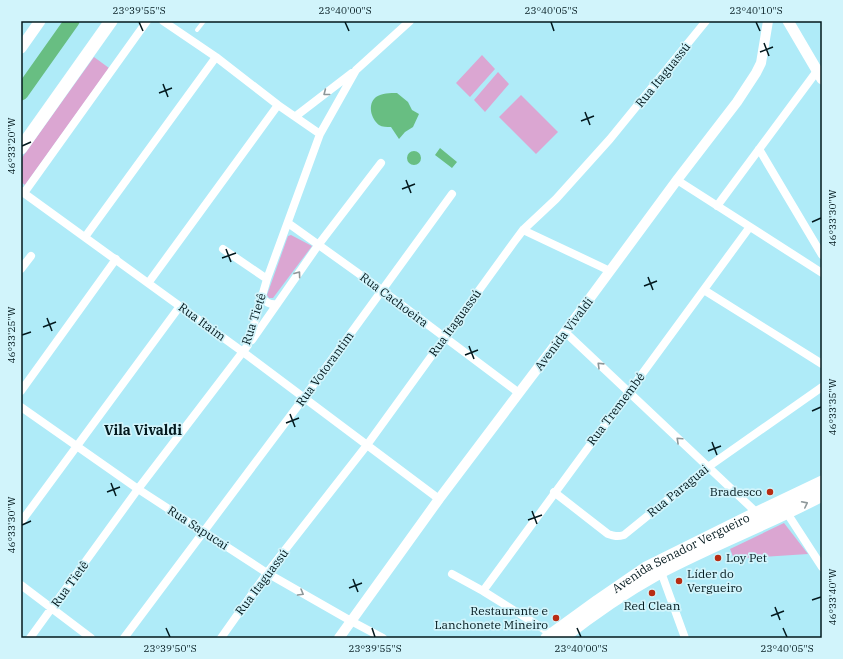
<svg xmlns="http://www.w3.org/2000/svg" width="843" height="659" font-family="'IBM Plex Serif',serif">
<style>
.green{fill:#dba6d2}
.water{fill:#68be82}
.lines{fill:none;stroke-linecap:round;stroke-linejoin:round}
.river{stroke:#68be82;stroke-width:15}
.service{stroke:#fff;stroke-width:4}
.minor{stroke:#fff;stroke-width:8}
.tertiary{stroke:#fff;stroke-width:10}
.secondary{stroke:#fff;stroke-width:11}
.primary{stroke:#fff;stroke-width:13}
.oneway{stroke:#8d9799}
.ticks{fill:none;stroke:#02181d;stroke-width:1.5}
.poi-dot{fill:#b82c13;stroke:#d1f4fb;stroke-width:1.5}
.labels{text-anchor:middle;stroke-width:3.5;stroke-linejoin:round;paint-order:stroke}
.street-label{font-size:12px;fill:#02181d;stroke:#d1f4fb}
.poi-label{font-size:12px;fill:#02181d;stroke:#d1f4fb;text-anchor:end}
.quarter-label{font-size:14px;font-weight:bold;fill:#02181d;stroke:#d1f4fb}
.neatline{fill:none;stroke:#02181d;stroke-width:1.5}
.ticks-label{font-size:10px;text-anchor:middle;fill:#02181d}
</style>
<rect width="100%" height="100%" fill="#afebf8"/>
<!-- green -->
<path class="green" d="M482,55L495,69L470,97L456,83Z
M94,57L109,68L25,185L21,182V159Z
M498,72L509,84L485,112L474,100Z
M521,95L558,132L536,154L499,117Z
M291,235L312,246L273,298H269L267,295L288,236Z
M784,523L808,554L734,559L730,549Z"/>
<!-- water -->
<path class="water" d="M397,93L408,102L412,110L419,114L413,127L405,132L399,139L391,127C387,127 382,127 379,125C371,119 367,104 376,97C382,93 390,93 397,93Z
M440,148L457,162L452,168L435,155Z
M407 158a7 7 0 1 1 14 0a7 7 0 1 1-14 0Z"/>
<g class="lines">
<!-- river -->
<path class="river" d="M21,93L72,21"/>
<!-- service -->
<path class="service" d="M197,30L204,21"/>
<!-- minor -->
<path class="minor" d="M163,21L216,57L278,105L320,134
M296,116L352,73
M759,149L822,255
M677,180L822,273
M21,191L243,352L439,499
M24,193L147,21
M717,206L817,71
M288,223L383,291L519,393
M523,230L610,271
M85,237L216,57
M223,249L267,279
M21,269L31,256
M149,282L278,105
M704,290L822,364
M261,297C266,302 269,305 277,304
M565,332L757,513
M252,340L319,244L381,163
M21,391L116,259
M21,407L138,489L267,573L351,621L383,638
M554,492L608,534C614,536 617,537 624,535L708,467L822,387
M787,513L822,567
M21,522L180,306
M661,572L685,638
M452,574L483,591L555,636
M21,585L91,638
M483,591L749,228
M30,638L138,489L248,345L267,279L320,134L356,70L410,21
M124,638L303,399L452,194
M221,638L267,573L367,445L514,242L523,230L556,199L610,139L706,21"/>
<!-- tertiary -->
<path class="tertiary" d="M339,638L439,499L565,332L677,180L737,102L756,73L761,63L768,21"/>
<!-- secondary -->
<path class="secondary" d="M788,21L822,79
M21,48L40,21"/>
<!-- primary -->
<g class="primary">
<path d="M21,148L111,21"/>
<path id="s1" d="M547,638L598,601L646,568L757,513L822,482"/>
<path d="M562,638C592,614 626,591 660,572C713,544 769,523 822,495"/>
</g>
</g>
<!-- one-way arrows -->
<defs><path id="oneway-chevron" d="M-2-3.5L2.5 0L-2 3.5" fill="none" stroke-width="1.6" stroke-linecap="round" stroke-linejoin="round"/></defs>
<g class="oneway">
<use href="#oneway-chevron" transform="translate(326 93) rotate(142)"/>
<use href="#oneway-chevron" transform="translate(298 274) rotate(-54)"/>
<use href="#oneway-chevron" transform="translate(600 365) rotate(-136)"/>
<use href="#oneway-chevron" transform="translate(679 440) rotate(-137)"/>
<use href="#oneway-chevron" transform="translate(805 504) rotate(-27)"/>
<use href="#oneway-chevron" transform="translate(301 593) rotate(30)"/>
</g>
<!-- ticks -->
<path class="ticks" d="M139,22L143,31M345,22L349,31M551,22L554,31M756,22L760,31M764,43L769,56M760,52L773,47M163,84L168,97M159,93L172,88M585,112L590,125M581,121L594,116M22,146L31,142M406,180L411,193M402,189L415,184M812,222L821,218M226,249L231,262M222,258L236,253M648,277L653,290M644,286L657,281M47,318L52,331M43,327L56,322M22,335L31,332M469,346L474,359M465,355L478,350M812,411L821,407M290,414L295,427M286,423L299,418M712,442L717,455M708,451L721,446M111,483L116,496M107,492L120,487M532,511L537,524M528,520L542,515M22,525L31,521M353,579L358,592M349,588L362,583M812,600L821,597M775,607L780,620M771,616L784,611M166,628L170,637M372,628L375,637M577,628L581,637M783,628L787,637"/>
<!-- markers -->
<g class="poi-dot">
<circle cx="770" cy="492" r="4"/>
<circle cx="718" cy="558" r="4"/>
<circle cx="679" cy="581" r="4"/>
<circle cx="652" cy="593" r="4"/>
<circle cx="556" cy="618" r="4"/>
</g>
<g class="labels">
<!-- street labels -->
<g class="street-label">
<text transform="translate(663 75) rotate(-51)" y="4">Rua Itaguassú</text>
<text transform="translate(394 300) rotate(37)" y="4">Rua Cachoeira</text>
<text transform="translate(254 319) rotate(-72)" y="4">Rua Tietê</text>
<text transform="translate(202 322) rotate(36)" y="4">Rua Itaim</text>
<text transform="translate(455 323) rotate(-54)" y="4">Rua Itaguassú</text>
<text transform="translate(564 334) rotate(-53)" y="4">Avenida Vivaldi</text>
<text transform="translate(325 369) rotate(-54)" y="4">Rua Votorantim</text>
<text transform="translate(616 409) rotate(-53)" y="4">Rua Tremembé</text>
<text transform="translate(678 491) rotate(-39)" y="4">Rua Paraguai</text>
<text transform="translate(198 528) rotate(33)" y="4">Rua Sapucai</text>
<text dy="4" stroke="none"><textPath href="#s1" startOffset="159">Avenida Senador Vergueiro</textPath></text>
<text transform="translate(262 582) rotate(-53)" y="4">Rua Itaguassú</text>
<text transform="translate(70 584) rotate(-54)" y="4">Rua Tietê</text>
</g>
<!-- poi labels -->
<g class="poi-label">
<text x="762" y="496">Bradesco</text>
<text x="726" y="562" text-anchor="start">Loy Pet</text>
<text x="687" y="578" text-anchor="start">Líder do<tspan x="687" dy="14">Vergueiro</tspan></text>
<text x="652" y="610" text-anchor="middle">Red Clean</text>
<text x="548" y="615">Restaurante e<tspan x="548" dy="14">Lanchonete Mineiro</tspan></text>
</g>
<!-- quarter labels -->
<g class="quarter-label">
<text x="143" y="435">Vila Vivaldi</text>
</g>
</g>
<!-- border -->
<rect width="843" height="659" fill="none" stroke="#d1f4fb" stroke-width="44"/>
<rect x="22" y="22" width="799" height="615" class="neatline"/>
<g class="ticks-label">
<text x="139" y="14">23°39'55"S</text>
<text x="345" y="14">23°40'00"S</text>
<text x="551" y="14">23°40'05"S</text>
<text x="756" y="14">23°40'10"S</text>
<text transform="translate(11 146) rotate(-90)" y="4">46°33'20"W</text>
<text transform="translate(832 218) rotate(-90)" y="4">46°33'30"W</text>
<text transform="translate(11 335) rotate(-90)" y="4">46°33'25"W</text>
<text transform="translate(832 407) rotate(-90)" y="4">46°33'35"W</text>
<text transform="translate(11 525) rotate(-90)" y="4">46°33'30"W</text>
<text transform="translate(832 597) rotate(-90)" y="4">46°33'40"W</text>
<text x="170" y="652">23°39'50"S</text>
<text x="375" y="652">23°39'55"S</text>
<text x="581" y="652">23°40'00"S</text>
<text x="787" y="652">23°40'05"S</text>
</g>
</svg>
